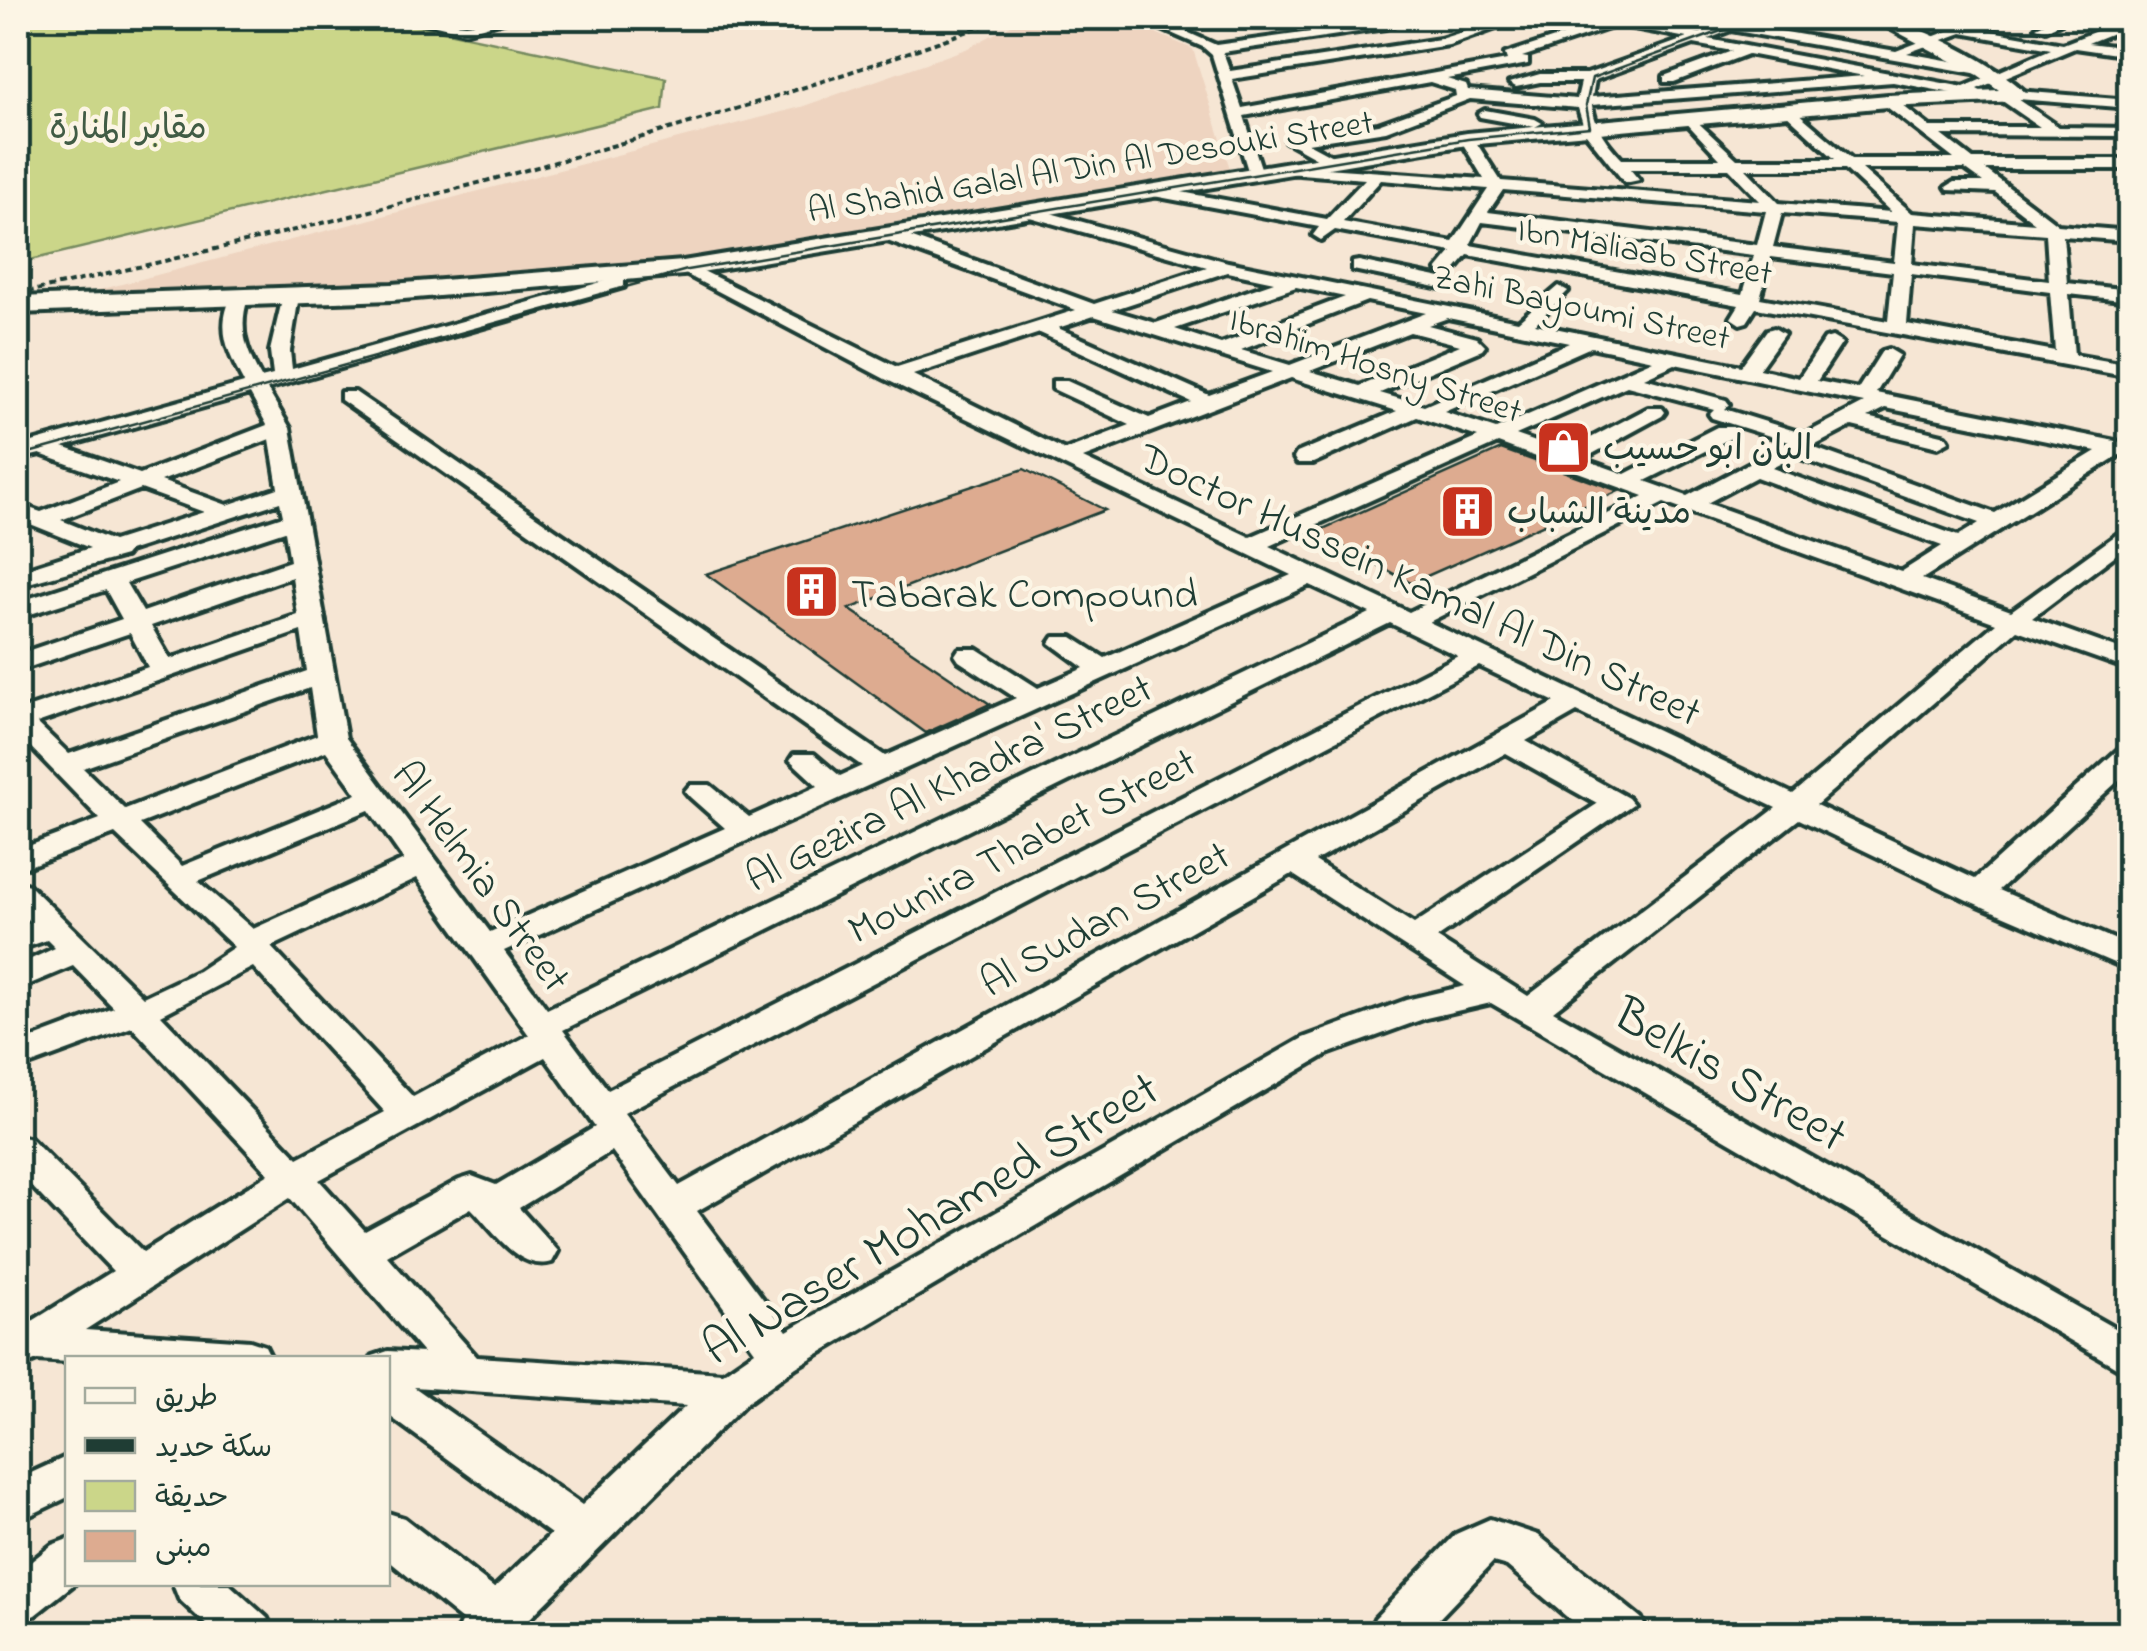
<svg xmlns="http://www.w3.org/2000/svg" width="2147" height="1651" font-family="'Indie Flower','Playpen Sans Arabic',sans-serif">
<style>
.built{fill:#eed4c0}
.green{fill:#cbd689;stroke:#758a5e;stroke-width:2.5}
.building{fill:#ddab90;stroke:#1f3d34;stroke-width:2.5}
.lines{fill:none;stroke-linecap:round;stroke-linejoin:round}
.minor-casing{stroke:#1f3d34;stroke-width:8}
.secondary-casing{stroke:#1f3d34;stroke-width:8}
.minor{fill:#fcf5e5;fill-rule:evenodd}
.secondary{fill:#fcf5e5;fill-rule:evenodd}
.tram{stroke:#1f3d34;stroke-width:2.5}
.rail{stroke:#1f3d34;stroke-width:4;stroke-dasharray:6 4;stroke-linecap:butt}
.labels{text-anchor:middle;stroke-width:9;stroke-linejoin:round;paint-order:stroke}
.far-park-label{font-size:35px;fill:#415c45;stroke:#fcf5e5}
.far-street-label{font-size:35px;fill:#1f3d34;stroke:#fcf5e5}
.far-poi-label{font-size:35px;fill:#1f3d34;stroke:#fcf5e5;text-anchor:start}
.street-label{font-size:42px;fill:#1f3d34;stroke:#fcf5e5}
.poi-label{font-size:42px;fill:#1f3d34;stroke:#fcf5e5;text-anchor:start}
.near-street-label{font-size:50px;fill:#1f3d34;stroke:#fcf5e5}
</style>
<rect width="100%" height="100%" fill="#f6e6d4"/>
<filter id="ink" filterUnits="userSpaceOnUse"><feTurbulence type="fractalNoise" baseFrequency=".01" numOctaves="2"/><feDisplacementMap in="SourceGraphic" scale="20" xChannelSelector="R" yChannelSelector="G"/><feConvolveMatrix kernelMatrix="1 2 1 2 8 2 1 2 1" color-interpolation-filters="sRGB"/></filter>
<g filter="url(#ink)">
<!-- built -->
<path class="built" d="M1024,18H1121L1193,49L1230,169L660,262L297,291L53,302L801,107L966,49Z"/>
<!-- green -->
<path class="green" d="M18,18H381L666,78L663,109L18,263Z"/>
<!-- building -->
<path class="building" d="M1501,449L1619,491L1411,583L1316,532Z
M1024,469L1105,510L849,609L990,704L926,733L706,574Z"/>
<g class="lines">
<defs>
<path id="minor" d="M407,18L465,24L514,18L465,32Z
M1137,18H1152L1166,23L1257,18L1180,29L1216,45L1413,18L1385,28L1223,52L1230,71L1440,39L1507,18H1524L1449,45L1232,79L1242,108L1507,60L1505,54L1616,18L1700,33L1742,18H1758L1745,25L1896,51L1982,18H1998L1975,28L2063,44L2130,18V26L2088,43L2130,48V56L2075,48L1977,89L1986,94L1979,98L1893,82L1592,105C1595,128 1607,143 1622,159H1720L1682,118L1689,114L1737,159H1835L1785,113V107L1790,106L1852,159H1954L1883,104V98H1893L1930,127H2040L1998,98V92L2011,95L2018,91L2130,100V108L2018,99L2059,127L2130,128V136L1942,135L1973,159H2130V169H1985L2058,225L2130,231V241L2063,236L2067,283L2130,290V301L2069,294L2074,355L2130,365V377L1756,308L1747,322L1740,324L1731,318L1739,305L1468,255L1452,274L1446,275L1437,270L1452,252L1335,230L1321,240L1313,235L1319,227L1143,194L1141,191L1149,186L1327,219L1365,179L1287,173L1279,168L1282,165L1484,179L1460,139L1467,135L1472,136L1501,181L1760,201L1729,169H1630L1639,180L1625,183L1586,134L1578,108L1470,99L1386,131L1308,143L1336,158L1339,161L1331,166L1286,141L1293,137L1378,124L1456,96L1455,90L1430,82L1244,116L1263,174L1250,177L1212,55L1203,47ZM1618,25L1687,38L1587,74H1540L1509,83L1516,87L1540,82H1581L1577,99L1468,90L1466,85L1447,79L1528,64V58L1522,57ZM1731,30L1985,75L1992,71L1990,68L1907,53L1962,33L2051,49L1964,87L1708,39ZM1694,44L1732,51L1664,76V82H1674L1748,54L1864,76L1592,97L1595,80ZM1746,169H1845L1891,212L1779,203ZM1862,169H1965L1983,182H1954L1946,187L1948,190L1995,192L2035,223L1912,213ZM1381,180L1488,189L1453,242L1343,222ZM1503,190L1766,211L1757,245L1488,212ZM1782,213L1898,222L1894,262L1773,247ZM1482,222L1754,255L1743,294L1470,245ZM1915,224L2046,234L2049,281L1912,264ZM1771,257L1893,272L1888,321L1760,298ZM1911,274L2050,292L2055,351L1907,324Z
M2055,18L2068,19L2046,30L2036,27Z
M1485,110L1535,119L1542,123L1535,127L1480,117L1478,114Z
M1025,206L1228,262L1518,321L1559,286L1568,291L1535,324L1741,366L1767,330L1774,328L1784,334L1759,369L1799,378L1825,339L1832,337L1842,343L1817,381L1858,389L1882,351L1889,349L1899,355L1876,393L2130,444V457L2119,455L1922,579L2011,611L2130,525V544L2032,618L2130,653V670L2017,630L1816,805L1975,879L2120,748L2130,746V770L1999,890L2130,946V970L1967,900L1799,819L1553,1011L2130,1337V1375L1491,1003L1426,1018L1327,1054L796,1367L745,1404L514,1634H456L462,1620L388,1560V1513L404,1518L494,1588L551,1534L388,1415V1358H372L373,1356L388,1351L423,1353L290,1198L85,1330L250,1341L265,1346L271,1358H68V1362L37,1360L18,1368V1330L113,1271L18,1172V1136L31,1139L143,1252L269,1174L132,1027L18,1069V1044L114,1008L73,966L18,989V965L55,948L47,940L18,950V928L30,922L18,910V882L29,885L143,997L198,971L234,947L115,834L18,870V850L100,819L18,734V711L148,667L130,633L18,671V654L122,619L106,590L18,618V602L283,516L280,502L129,551L125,556L18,586V571L90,548L18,519V504L41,512L119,482L40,454L18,459V446L244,383C228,353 215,327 233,294H245L248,298C238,329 246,350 261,378L273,375L270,351L284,292H296L299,296L290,351L292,369L612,279H624V287L267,389L290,428L346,738L490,932L725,828L690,797L685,791L690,785H710L749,817L818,786L790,760L794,754H814L840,776L862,766L341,400V392H355L885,756L1016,698L959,661L955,655L959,649H977L1038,688L1084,668L1050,643L1054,637H1072L1105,658L1291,575L885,379L674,268L689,264L897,367L1076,310L879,238V230H891L1094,304L1207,267L1019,214V208ZM1227,272L1274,282L1156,323L1112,310ZM1296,287L1345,297L1221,344L1175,329ZM1367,301L1426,313L1290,365L1241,350ZM1094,316L1272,372L1209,395L1058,328ZM1448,318L1569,343L1424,406L1380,393L1482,350L1485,346L1477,338L1428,325ZM1410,332L1460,345L1360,386L1310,371ZM1040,333L1191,402L1149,418L1067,381H1053V389L1130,425L1065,450L913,375ZM1591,347L1653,360L1496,429L1444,412ZM1675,364L1864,403L1805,434L1724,409L1729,404L1726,400L1644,378ZM1291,378L1397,411L1297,453L1294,458L1297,463H1313L1417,417L1478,437L1250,537L1083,458ZM1627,386L1714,409L1709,414L1712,418L1789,442L1687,496L1645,481L1733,437L1736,432L1733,427H1717L1625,474L1583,459L1662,416L1665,412L1662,408H1648L1564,452L1516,435ZM250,394L267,425L140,474L63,447ZM1886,408L2096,451L1995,513L1812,447L1852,426L1938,447L1949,441L1946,436L1868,417ZM270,439L278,488L227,505L161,481ZM1498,443L1644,496L1409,612L1269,546ZM1795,456L1979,523L1958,536L1772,468ZM1756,477L1942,546L1901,572L1707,503ZM141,489L204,512L113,541L61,520ZM1664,503L1996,623L1793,794L1429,622ZM285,531L290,561L143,612L126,583ZM292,577L298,615L170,659L151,626ZM1310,585L1370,613L547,1009L504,951ZM1390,623L1458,656L608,1090L563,1030ZM301,631L307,671L69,754L37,723ZM1479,666L1555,702L679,1186L624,1113ZM310,688L317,735L125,809L83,768ZM1577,712L1776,808L1528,996L1437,938L1633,804L1628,798L1526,741ZM326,751L357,794L182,866L140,824ZM1506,753L1597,804L1414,924L1315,861ZM369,810L404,860L253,929L198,881ZM1292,874L1465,986L1406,1000L1303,1038L787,1331L697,1211ZM417,878L529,1035L413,1097L271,947ZM253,967L385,1112L298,1158L161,1015ZM545,1057L595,1127L496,1185L472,1176L459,1180L365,1231L319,1180ZM612,1151L755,1351L723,1373L477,1357L387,1256L471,1208C493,1230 519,1272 552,1262L558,1251L519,1208ZM414,1387L686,1406L582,1505Z
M1359,261L1441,278L1450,283L1441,288L1353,270V262Z
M68,1456V1497L18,1521V1479Z
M1490,1519L1538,1535L1641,1618L1648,1634H1587L1507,1566L1493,1562L1424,1634H1368L1375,1618L1456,1534Z
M68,1539V1584H74L35,1615L18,1622V1572L52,1545Z
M173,1584H229L267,1618L274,1634H216L179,1599Z"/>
<path id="secondary" d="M1871,18C1908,16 2002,67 2028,95L2018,101L1888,107L1467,145L683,275L392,300L18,313V297L392,284L683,261L1467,133L1888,95L1999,90L1978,75Z"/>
</defs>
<!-- minor casing -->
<use href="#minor" class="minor-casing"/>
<!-- secondary casing -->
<use href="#secondary" class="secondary-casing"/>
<!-- minor -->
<use href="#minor" class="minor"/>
<!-- secondary -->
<use href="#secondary" class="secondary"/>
<!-- tram -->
<path class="tram" d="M18,456L687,270L1468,139L1590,127L1586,105L1592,78L1757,18"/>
<!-- rail -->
<path class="rail" d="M18,294C353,220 682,137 1004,18"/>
</g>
</g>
<!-- icons -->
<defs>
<symbol id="shop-square" viewBox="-11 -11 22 22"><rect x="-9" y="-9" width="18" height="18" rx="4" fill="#c8321e" stroke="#fcf5e5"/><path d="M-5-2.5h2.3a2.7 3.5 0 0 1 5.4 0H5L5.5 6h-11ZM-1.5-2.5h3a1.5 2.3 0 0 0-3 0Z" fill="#fff"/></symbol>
<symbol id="building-square" viewBox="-11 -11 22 22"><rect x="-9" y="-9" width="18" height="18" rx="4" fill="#c8321e" stroke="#fcf5e5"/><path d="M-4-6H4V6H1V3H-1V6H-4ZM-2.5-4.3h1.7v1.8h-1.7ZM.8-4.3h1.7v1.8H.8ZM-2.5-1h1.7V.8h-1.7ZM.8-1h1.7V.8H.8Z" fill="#fff"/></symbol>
</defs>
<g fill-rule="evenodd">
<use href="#shop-square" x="1532" y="416" width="63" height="63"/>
<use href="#building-square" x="1436" y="480" width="63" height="63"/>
<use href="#building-square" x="780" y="560" width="63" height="63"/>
</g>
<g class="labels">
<!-- far-park labels -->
<g class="far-park-label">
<text x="128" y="138">مقابر المنارة</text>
</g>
<!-- far-street labels -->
<g class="far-street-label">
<text transform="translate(1090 165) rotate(-9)" y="12">Al Shahid Galal Al Din Al Desouki Street</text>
<text transform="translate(1645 250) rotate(10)" y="12">Ibn Maliaab Street</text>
<text transform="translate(1582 306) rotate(12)" y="12">Zahi Bayoumi Street</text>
<text transform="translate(1376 364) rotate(18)" y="12">Ibrahim Hosny Street</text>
</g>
<!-- far-poi labels -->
<g class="far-poi-label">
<text x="1603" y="459">البان ابو حسيب</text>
<text x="1507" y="523">مدينة الشباب</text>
</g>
<!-- street labels -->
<g class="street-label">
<text transform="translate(1421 583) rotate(25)" y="15">Doctor Hussein Kamal Al Din Street</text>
<text transform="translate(948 781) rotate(-26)" y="15">Al Gezira Al Khadra' Street</text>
<text transform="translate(1021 844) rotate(-27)" y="15">Mounira Thabet Street</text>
<text transform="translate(483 875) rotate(54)" y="15">Al Helmia Street</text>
<text transform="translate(1104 917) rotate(-29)" y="15">Al Sudan Street</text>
</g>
<!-- poi labels -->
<g class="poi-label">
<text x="851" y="607">Tabarak Compound</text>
</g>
<!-- near-street labels -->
<g class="near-street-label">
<text transform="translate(1732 1072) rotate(30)" y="18">Belkis Street</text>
<text transform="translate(929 1216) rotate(-31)" y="18">Al Naser Mohamed Street</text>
</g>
</g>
<!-- margin -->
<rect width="2147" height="1651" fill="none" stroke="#fcf5e5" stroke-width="60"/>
<rect x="30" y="30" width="2087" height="1591" fill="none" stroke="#1f3d34" stroke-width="4" filter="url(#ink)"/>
<!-- legend -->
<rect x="65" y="1356" width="325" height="230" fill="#fcf5e5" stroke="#a4ab9e" stroke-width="2.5"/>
<rect x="85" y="1388" width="50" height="15" fill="#fcf5e5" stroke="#a4ab9e" stroke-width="2.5"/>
<text x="155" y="1406" font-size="30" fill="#1f3d34">طريق</text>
<rect x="85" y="1438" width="50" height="15" fill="#1f3d34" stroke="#a4ab9e" stroke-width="2.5"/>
<text x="155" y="1456" font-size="30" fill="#1f3d34">سكة حديد</text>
<rect x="85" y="1481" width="50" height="30" fill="#cbd689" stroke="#a4ab9e" stroke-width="2.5"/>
<text x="155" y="1506" font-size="30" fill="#1f3d34">حديقة</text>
<rect x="85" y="1531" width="50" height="30" fill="#ddab90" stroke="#a4ab9e" stroke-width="2.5"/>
<text x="155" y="1556" font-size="30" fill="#1f3d34">مبنى</text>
</svg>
